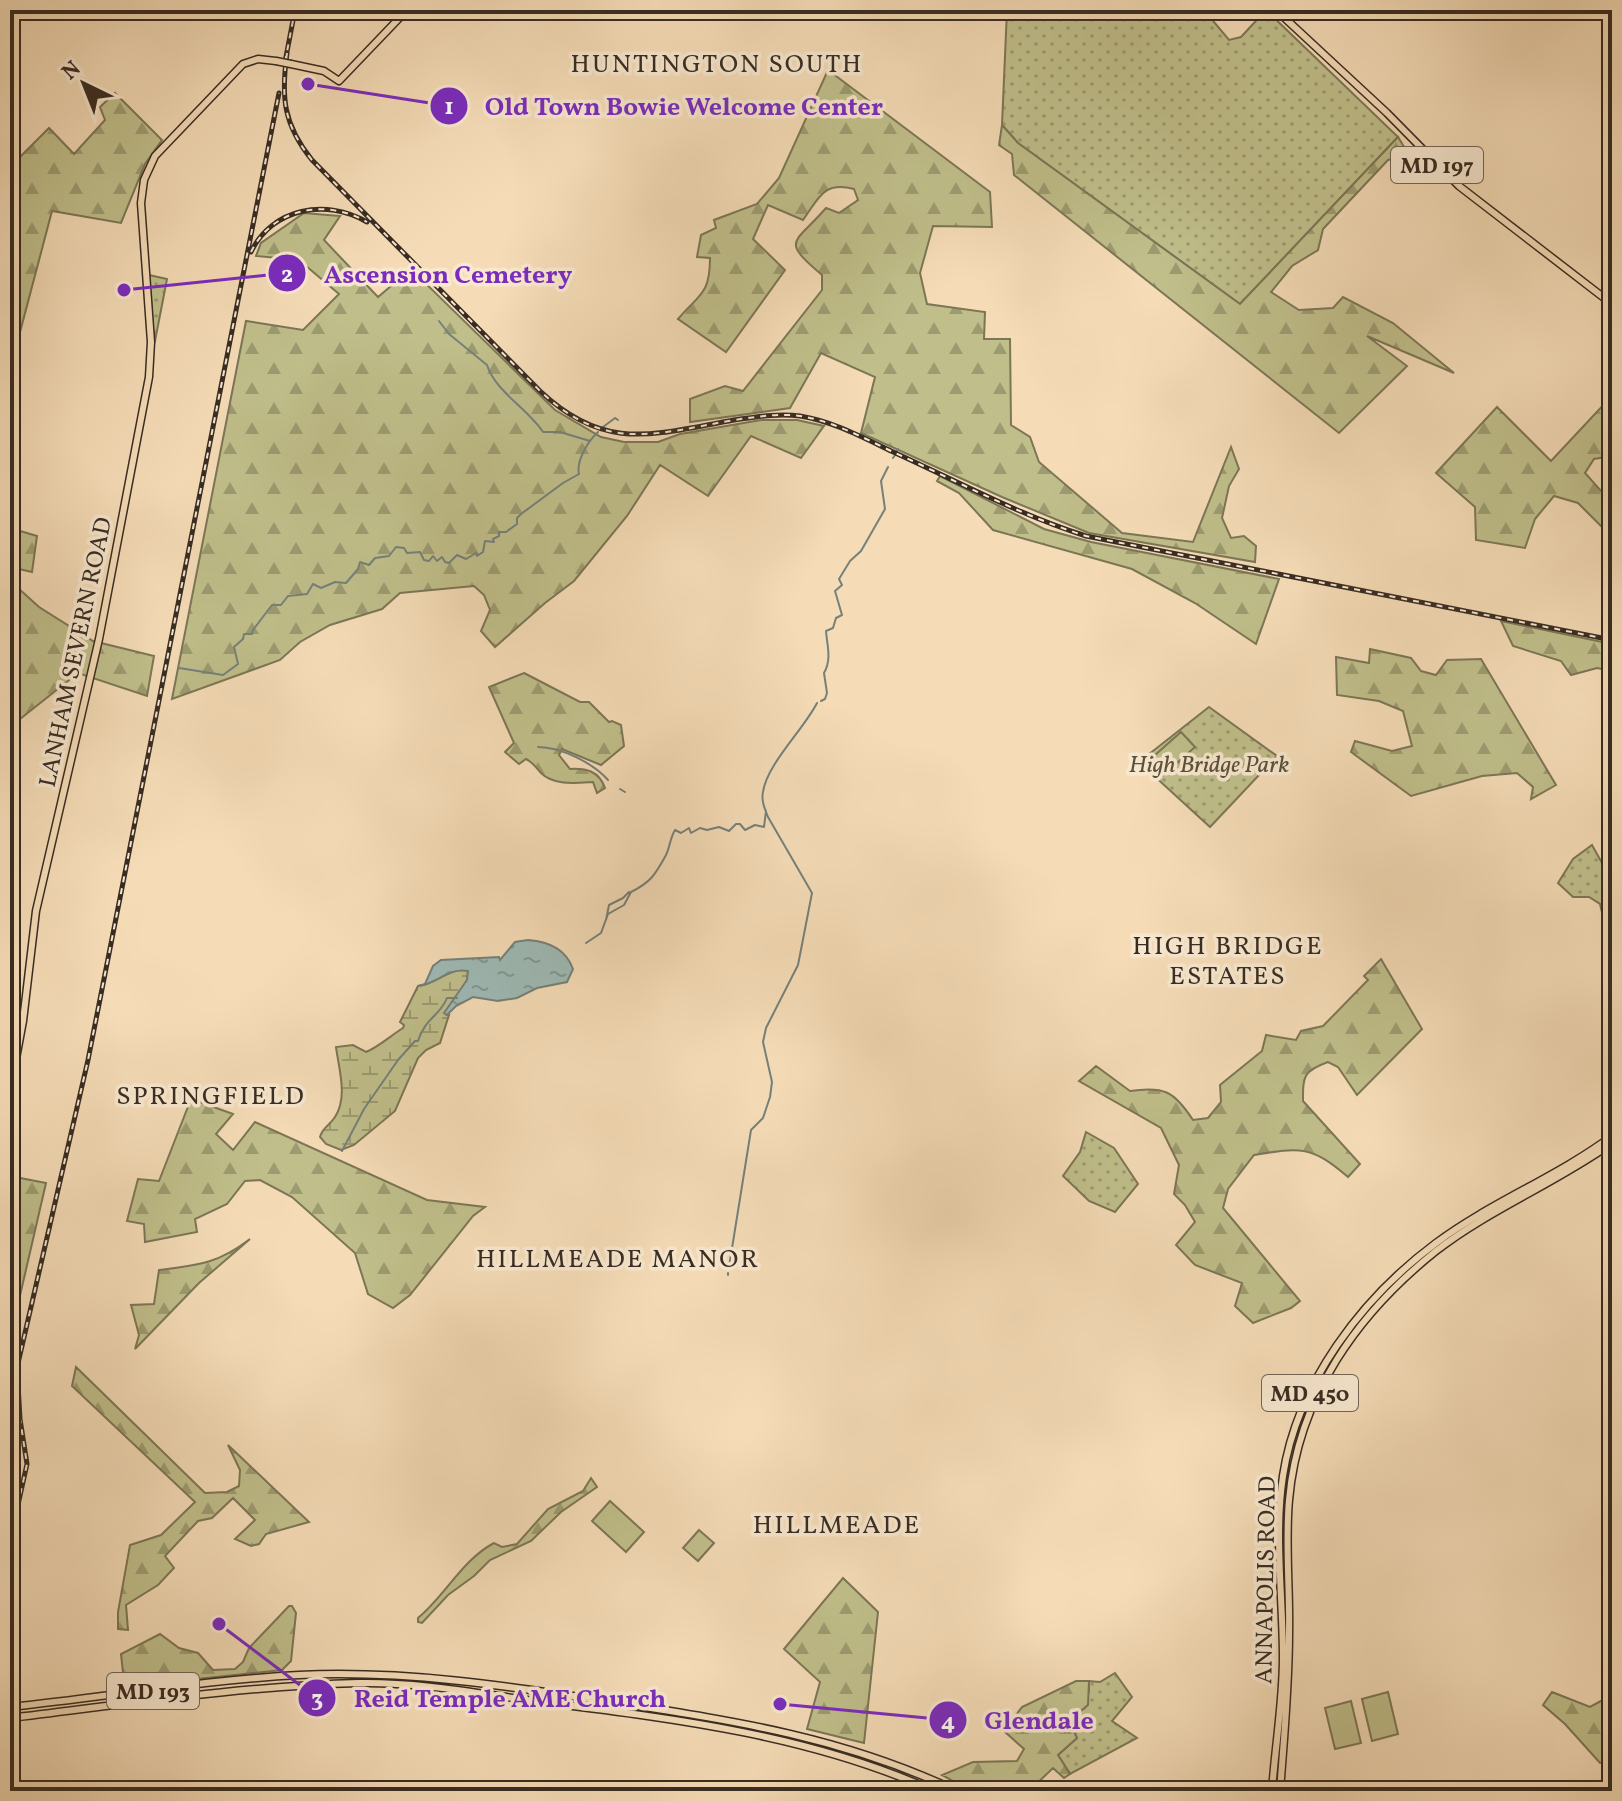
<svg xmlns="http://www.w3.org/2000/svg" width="1622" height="1801" font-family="Vollkorn,serif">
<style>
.grass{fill:url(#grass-dots);stroke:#7c7656;stroke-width:2}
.forest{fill:url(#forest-firs);stroke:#7c7656;stroke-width:2}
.wetland{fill:url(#wetland-marsh);stroke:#7c7656;stroke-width:2}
.garden{fill:#c0bf8b;stroke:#7c7656;stroke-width:2}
.water{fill:url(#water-ripples);stroke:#75817b;stroke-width:2}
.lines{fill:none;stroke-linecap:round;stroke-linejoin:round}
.stream{stroke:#75817b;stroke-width:2}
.major-casing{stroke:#382c22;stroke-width:9}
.major{stroke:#f5dcb7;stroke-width:6}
.rail-casing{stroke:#382c22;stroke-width:5}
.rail{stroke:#f8e8d0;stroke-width:2;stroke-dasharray:6;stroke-linecap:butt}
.major-bridge-casing{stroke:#382c22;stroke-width:9;stroke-linecap:butt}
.major-bridge{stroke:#f5dcb7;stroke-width:6}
.labels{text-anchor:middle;stroke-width:7;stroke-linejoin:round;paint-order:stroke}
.shield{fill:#f8e8d0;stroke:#726456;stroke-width:2}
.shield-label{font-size:22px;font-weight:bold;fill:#382c22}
.street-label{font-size:24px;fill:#382c22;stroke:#f8e8d0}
.park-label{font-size:24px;font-style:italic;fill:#5a513c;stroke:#f8e8d0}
.neighbourhood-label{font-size:26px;letter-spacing:2px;fill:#382c22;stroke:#f8e8d0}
.leader{fill:none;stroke:#7b2cbf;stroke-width:3}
.callout-dot{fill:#7b2cbf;stroke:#f8e8d0;stroke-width:3}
.mark-label{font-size:24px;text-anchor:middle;font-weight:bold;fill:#fff}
.callout-label{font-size:26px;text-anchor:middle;font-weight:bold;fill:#7b2cbf;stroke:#f8e8d0;stroke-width:7;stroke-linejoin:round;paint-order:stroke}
</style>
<defs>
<pattern id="grass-dots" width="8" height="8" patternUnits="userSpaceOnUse" patternTransform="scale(2)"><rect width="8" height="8" fill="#c0bf8b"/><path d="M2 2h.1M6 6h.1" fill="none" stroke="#9d9b71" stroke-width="1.8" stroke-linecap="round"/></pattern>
<pattern id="forest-firs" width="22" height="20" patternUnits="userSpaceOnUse" patternTransform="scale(2)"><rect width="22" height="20" fill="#c0bf8b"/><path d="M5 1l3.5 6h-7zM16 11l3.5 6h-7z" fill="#9d9b71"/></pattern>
<pattern id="wetland-marsh" width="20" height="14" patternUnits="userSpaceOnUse" patternTransform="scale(2)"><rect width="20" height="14" fill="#c0bf8b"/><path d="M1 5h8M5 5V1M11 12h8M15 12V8" fill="none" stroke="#9d9b71"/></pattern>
<pattern id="water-ripples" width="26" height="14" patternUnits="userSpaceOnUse" patternTransform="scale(2)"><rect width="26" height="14" fill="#9ebab6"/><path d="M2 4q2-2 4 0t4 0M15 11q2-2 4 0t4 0" fill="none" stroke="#829794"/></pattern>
</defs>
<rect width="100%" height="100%" fill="#f5dcb7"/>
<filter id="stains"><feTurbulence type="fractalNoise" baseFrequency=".0025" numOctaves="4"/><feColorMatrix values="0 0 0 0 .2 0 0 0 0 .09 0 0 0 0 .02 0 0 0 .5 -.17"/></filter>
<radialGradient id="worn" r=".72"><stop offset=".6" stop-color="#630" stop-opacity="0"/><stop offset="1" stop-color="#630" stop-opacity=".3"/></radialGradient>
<!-- grass -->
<path class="grass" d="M1007,10H1204L1229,40L1241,37L1266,10L1398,137L1240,304L1018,143L1002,125Z
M149,275L167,279L155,341L154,340Z
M1209,707L1277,756L1210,827L1139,762Z
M1592,845L1612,881V921H1604L1600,904L1589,897H1573L1558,883L1573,859Z
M1086,1132L1114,1148L1138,1184L1115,1212L1089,1201L1063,1176L1080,1152Z
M1115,1673L1132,1697L1112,1721L1137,1738L1070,1774L1058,1755L1077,1738L1069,1721L1089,1692V1681L1100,1682Z"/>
<!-- forest -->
<path class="forest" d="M828,70L990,192L992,227L933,226L920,273L927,304L985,312L984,339H1010L1011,425L1030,437L1039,462L1122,533L1193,542L1231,447L1239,469L1229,486L1222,518L1231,538L1244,536L1256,546L1255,562L1089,533L1002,497L861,433L875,377L821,353L790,408L690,422V399L725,386L743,391L822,290V275C780,239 794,245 826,208L839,213L858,200L854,189C823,181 819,198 803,220L768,205L753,239L785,270L726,352L678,319C699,294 710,295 710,258L697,257L701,235L716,228L714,220L757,204L779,178Z
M115,93L162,140L145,164L121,223L52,211L15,351L10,350V167L49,128L74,154L105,120L100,107Z
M1002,125L1018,143L1240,304L1398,137L1409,155L1388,160L1323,229L1318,250L1292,266L1271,292L1299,310L1333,308L1343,297L1393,323L1454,373L1367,336L1407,366L1339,433L1014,175L1012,154L999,145Z
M304,213L340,216L324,240L378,297L411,269L555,410L601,437L624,442H658L680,434L761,420H797L824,426L801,458L751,436L708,496L660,465L627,516L574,581L545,603L495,647L481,631L490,610L484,595L474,586L400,593L382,609L330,625L300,642L280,660L172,699L246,321L303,330L339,294L299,260L256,256L261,243Z
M1607,401L1612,405V456L1594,459L1585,473L1601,491L1612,496V525L1606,531L1578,503L1554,496L1535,519L1525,548L1476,540L1475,507L1436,473L1497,407L1551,461Z
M940,476L1044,529L1091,542L1279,579L1256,644L1195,603L1132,569L993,530L959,493L937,481Z
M10,528L37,536L32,572L10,567Z
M18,588L39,607L93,641L154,656L147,696L78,673L10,727V637L14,616L10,610V595Z
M1501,621L1612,644V671L1597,668L1571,675L1561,661L1513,646Z
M1370,649L1411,658L1421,671L1436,675L1447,660L1481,659L1556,785L1531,799L1533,787L1517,773L1482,776L1411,796L1351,752L1355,741L1392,751L1412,746L1403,711L1379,701L1337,695L1336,657L1369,663Z
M524,673L580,702H589L609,722L612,721L621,725L624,746L601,765L562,749L559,755L570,769C586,768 599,771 605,788L597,793L593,782C577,783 554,786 541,773C535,767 534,763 526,759L519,764L505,752L514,743L489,687Z
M1381,959L1422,1029L1357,1095L1338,1067L1328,1062C1303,1071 1303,1076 1303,1101L1360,1164L1348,1177C1312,1146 1301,1147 1254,1155L1228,1189L1223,1208L1300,1301L1291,1308L1253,1323L1235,1306L1242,1283L1195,1265L1176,1245L1195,1222L1185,1205L1174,1194L1179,1165L1161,1128L1079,1081L1096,1066L1130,1091C1164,1086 1174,1091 1193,1120L1208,1118L1221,1102L1220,1085L1262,1051L1266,1035L1296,1040L1301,1031L1323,1026L1368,980L1364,976Z
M191,1099L233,1114L216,1134L233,1150L255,1122L427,1200L485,1207L473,1216L410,1295L393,1308L368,1294L355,1253L292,1197L260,1180L245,1181L227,1204L195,1219L197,1232L145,1242L144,1224L127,1221L138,1179L159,1181Z
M10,1176L46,1183L10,1339Z
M250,1239L199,1283L135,1349L139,1335L131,1305L154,1304L159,1270C199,1265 217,1264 250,1239Z
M76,1367L205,1493L227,1492L239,1486L240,1470L228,1445L309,1522L266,1534L259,1544L251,1546L235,1539L255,1520L233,1498L212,1518L198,1521L165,1556L174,1568L158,1585L126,1605L128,1630L118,1629V1612L130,1545L161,1535L195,1502L72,1386Z
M591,1478L597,1487L561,1512L531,1541L490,1560L474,1576L448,1595L422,1623L418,1622V1618C445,1596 462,1560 494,1543L502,1547L517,1544L548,1509L583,1491Z
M843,1578L878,1612L864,1743L807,1729L820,1682L784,1649Z
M289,1606H292L296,1613L291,1661L282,1670L131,1686L124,1682L121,1654L160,1634L179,1648L198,1653L213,1670L235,1669L243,1662L249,1648Z
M1076,1681H1089L1088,1705L1069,1721L1077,1738L1058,1755L1070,1774L1064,1778L1053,1768L1029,1791H971L942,1775L973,1762L1017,1761L1024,1749L1004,1731L1022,1707Z
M1552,1692L1590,1707L1612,1695V1760L1600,1763L1565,1724L1543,1705Z"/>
<!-- wetland -->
<path class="wetland" d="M463,969L468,971L467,980L447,1015H449L440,1043L426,1050L418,1058L395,1111L354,1145L341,1150L326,1144L320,1137C322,1128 330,1125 335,1117C348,1097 339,1070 336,1047L353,1045L366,1052C380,1046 390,1036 403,1028L404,1025L400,1022L418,986C434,985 446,971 463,969Z"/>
<!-- garden -->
<path class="garden" d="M1181,732L1195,747L1160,778L1146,763Z
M610,1501L644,1532L626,1552L592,1521Z
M699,1530L714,1543L698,1561L683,1548Z
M1388,1692L1398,1734L1372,1741L1362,1699Z
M1351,1701L1361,1743L1335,1749L1325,1708Z"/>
<!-- water -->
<path class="water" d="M528,940C551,942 566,950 573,969L567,982L537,988L517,998L498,1001L473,997L456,1006L447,1015L444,1013L467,980L468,971C448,967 437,984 418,986L425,984L433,966L441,960L499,957L500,960L515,942Z"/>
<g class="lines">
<!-- stream -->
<path class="stream" d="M439,321L449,334L487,365C495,391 528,409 543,432H560L590,441
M603,427L615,418L618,420
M897,451L898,449
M893,458L895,455
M179,668L223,675L238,664L234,647L243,639L244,634H252L253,630L272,605H281L288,596L307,594L313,584L321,588L335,582L346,583L358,569L360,562L369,565L375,558L389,556L396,547L404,548L407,553L420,552L424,560L429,561L433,556L437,561L442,557L445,562L449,563L457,555L466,559L476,553L477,556L483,552L485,541L494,542L493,539L499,536V532H506L517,524V518L521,514L563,483L579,474C576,461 588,441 598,432
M821,701L825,699L827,693L824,673C832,659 827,645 826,631L833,628L836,618L842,615L835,591L842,585L839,579L850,561L861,551L885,509L881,481L888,467
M538,747C561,747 593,763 608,780
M620,789L625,792
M606,920L609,905L623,898L629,892
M586,943L601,933L608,914L624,905L631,892C651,882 655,875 666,855C670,847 670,838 675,830L681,833L689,828L691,833L700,828L707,830L719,827L729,831L736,824H740L745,830L755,825L764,827L766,811
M342,1151L364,1109L398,1060L415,1041H418C425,1018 440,1016 447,998H457
M729,1267L751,1130L763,1118L770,1097L772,1082L763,1042L766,1028L798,965L812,893L768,817C765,809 761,801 763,792C767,764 804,729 817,703
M728,1275V1273"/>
<defs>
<path id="major" d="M1276,10L1387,113L1459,186L1612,304
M291,64L324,71L339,81L407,10
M10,1091L23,1021L36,911L99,639L149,377L151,342L141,203L144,180L155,156L243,64L258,59L276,61
M10,1707C106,1697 203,1680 299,1675C405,1670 508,1686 612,1702C735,1721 843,1737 957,1791
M10,1718C126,1704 243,1686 359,1683C418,1682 476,1693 534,1701C669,1718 808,1734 934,1791
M1272,1791C1275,1747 1283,1702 1283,1658C1283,1598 1274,1535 1283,1476C1297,1383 1362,1298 1436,1243C1491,1202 1557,1177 1612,1136
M1280,1791C1284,1738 1289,1686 1289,1633C1290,1589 1285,1544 1289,1500C1298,1397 1357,1314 1436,1251C1490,1209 1556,1183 1612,1143"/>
</defs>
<!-- major casing -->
<use href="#major" class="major-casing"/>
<!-- major -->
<use href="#major" class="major"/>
<defs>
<path id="rail" d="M287,53C281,97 283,124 312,160L540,391C606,453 654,434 734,420C756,417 778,413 800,416C832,421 862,437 891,451C955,480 1019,515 1086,536L1612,640
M285,62L295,10
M251,252C272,208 326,198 367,222
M10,1398L88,1060L279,93
M10,1541L27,1464L20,1419L18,1384"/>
</defs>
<!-- rail casing -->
<use href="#rail" class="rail-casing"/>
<!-- rail -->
<use href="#rail" class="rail"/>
<defs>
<path id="major-bridge" d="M276,61L291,64"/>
</defs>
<!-- major-bridge casing -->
<use href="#major-bridge" class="major-bridge-casing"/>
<!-- major-bridge -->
<use href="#major-bridge" class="major-bridge"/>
</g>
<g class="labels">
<!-- shield labels -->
<g class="shield">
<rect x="1391" y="147" width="92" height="36" rx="6"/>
<rect x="1262" y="1375" width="96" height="36" rx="6"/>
<rect x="107" y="1673" width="92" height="36" rx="6"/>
</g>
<g class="shield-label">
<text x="1437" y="173">MD 197</text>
<text x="1310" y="1401">MD 450</text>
<text x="153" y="1699">MD 193</text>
</g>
<!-- street labels -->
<g class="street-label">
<text transform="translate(75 652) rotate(-78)" y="8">LANHAM SEVERN ROAD</text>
<text transform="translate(1265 1580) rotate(-89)" y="8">ANNAPOLIS ROAD</text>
</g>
<!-- park labels -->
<g class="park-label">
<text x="1209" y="772">High Bridge Park</text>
</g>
<!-- neighbourhood labels -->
<g class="neighbourhood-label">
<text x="717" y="72">HUNTINGTON SOUTH</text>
<text x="1228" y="954">HIGH BRIDGE<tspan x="1228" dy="30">ESTATES</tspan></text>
<text x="211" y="1104">SPRINGFIELD</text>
<text x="618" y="1267">HILLMEADE MANOR</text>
<text x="837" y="1533">HILLMEADE</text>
</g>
</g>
<!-- callouts -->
<path class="leader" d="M308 84L449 106M124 290L287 273M219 1624L317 1698M780 1704L948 1720"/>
<g class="callout-dot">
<circle cx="308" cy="84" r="8"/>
<circle cx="124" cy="290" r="8"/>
<circle cx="219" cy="1624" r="8"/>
<circle cx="780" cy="1704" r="8"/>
<circle cx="449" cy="106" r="20"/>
<circle cx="287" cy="273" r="20"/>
<circle cx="317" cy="1698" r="20"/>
<circle cx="948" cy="1720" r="20"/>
</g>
<g class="mark-label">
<text x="449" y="114">1</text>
<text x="287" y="282">2</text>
<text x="317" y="1706">3</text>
<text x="948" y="1729">4</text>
</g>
<g class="callout-label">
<text x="684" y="115">Old Town Bowie Welcome Center</text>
<text x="448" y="283">Ascension Cemetery</text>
<text x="510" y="1707">Reid Temple AME Church</text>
<text x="1039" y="1729">Glendale</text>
</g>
<!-- margin -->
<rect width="1622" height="1801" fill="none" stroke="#f5dcb7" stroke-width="40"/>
<rect x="12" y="12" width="1598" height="1777" fill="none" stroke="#382c22" stroke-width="4"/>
<rect x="20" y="20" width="1582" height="1761" fill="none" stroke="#382c22" stroke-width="2"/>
<!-- north arrow -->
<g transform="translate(84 84) rotate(317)" stroke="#f8e8d0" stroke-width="6" paint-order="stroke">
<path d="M0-6L14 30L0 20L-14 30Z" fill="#382c22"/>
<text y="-12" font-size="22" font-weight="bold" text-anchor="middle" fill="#382c22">N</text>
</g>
<rect width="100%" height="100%" filter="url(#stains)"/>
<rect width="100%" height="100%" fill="url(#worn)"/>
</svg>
